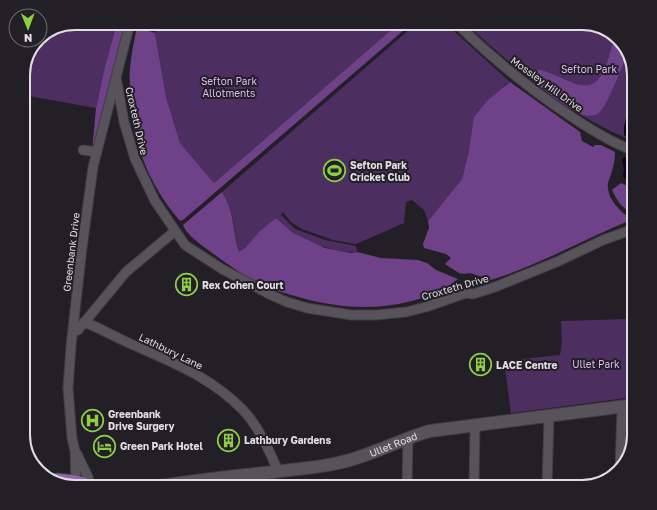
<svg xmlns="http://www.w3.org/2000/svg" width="657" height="510" font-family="'Golos Text',sans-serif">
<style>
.green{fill:#4d2e60}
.forest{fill:#6e4189}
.water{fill:#150122}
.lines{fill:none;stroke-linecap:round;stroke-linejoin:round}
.minor-casing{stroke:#3f3c42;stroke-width:11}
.secondary-casing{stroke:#3f3c42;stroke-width:14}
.trunk-casing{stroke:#3f3c42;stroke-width:17}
.minor{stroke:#58535b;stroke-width:9}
.secondary{stroke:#58535b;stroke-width:12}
.trunk{stroke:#9264b0;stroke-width:15}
.labels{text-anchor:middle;stroke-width:4;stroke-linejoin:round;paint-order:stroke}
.park-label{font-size:10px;fill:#dbb8f4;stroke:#231f26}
.street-label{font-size:10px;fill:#e1dee3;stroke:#231f26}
.poi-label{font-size:10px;font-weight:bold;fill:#e1dee3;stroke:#231f26;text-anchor:start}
.rim{fill:none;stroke:#e1dee3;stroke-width:2}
</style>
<rect width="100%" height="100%" fill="#231f26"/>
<!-- green -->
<path class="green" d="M75,23H117L105,66L96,108L23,95V71L39,40H40L41,36Z
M183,23H398V24L214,183L180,143L166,97L155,33L157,29L169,30Z
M417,23H445L510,82L505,85L469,150L462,179L428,221L424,210L412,200L406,202L404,223L356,244L333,240L302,229L291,222L283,212L281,215L295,229L325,240L356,246L357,252C340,253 305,243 292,232C286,228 281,222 276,218L246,247L239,252C234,231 234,210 222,192Z
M465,23H582L614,34L629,52L634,75V141C569,116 516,69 465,23Z
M634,316V397L511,413L504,361L560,355L562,341L561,321L629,319Z"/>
<!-- forest -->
<path class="forest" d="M117,23H133L97,152L92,151L96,108L105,66Z
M139,23H183C170,33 152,30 139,23Z
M398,23H412L183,220L180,221C148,184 131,139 130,90C130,83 129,76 130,69C131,55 134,41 137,27L155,33L166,97L180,143L214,183L398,24Z
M615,36L628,51C624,63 607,106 599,113C595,117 586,116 581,114C565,108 540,86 525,75C540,56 575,95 594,83C606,76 611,48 615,36Z
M510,82L580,132L582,141L593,147L595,145H601L615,152C615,158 614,164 612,171C611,175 609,179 608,183C606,198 620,211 631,219V220C582,240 536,267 484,282L481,279L482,277L470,273L464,274L459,273L445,264L451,258L446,254L424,248L423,244L429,228L428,221L462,179L469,150L474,117L487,101Z
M621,183L630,187L634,185V215C623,209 617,201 612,190Z
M222,192C234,210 233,231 239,252L246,247L260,231L276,218L293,233L325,248L351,253L357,252L381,258L418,260L427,263L436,270L458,279C453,282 449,287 443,290C434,295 422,298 412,301C369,312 330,307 288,294C279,291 269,289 260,284C245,277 232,267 219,258C209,250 187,237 183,225Z"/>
<!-- water -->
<path class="water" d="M634,101V115L630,127V137L628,138L624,135V127L628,108Z
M624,157L627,158L628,164L634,166V180C629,181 626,181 623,176L624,168L622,160Z"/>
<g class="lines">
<defs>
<path id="minor" d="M456,23C493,59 532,91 575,119C593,131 613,143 634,151
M116,77L124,122L135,159L155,201L185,245L222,269L269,294L287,302L307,308L351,315H376L406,312L426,307L466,293L473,294L495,287L559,261L603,240L634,229
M83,150L97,152
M84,322C100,328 115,337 131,344C172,362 211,377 243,410C259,427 269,450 278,471
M73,332L78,330L126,272L175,231
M77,454L88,477L91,487
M620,470L622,407
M76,487L75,451L72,438L68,388L71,346L82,248L93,167L130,23
M407,487L408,438
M474,487L475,425
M547,487L549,416"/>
<g id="secondary">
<path d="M98,487H104"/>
<path id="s1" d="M153,487C193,481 234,476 274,472C295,469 317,468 338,463C369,457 398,440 430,431L634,405"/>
</g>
<path id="trunk" d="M57,481L75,483L89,487"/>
</defs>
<!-- minor casing -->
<use href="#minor" class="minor-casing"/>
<!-- secondary casing -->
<use href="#secondary" class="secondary-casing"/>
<!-- trunk casing -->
<use href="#trunk" class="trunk-casing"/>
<!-- minor -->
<use href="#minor" class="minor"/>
<!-- secondary -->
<use href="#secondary" class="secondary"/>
<!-- trunk -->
<use href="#trunk" class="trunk"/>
</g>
<!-- icons -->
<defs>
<symbol id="stadium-ring" viewBox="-11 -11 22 22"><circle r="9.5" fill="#231f26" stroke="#8dce44" stroke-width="1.5"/><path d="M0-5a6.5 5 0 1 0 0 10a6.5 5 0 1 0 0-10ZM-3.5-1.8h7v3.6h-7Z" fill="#8dce44"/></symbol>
<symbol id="building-ring" viewBox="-11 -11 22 22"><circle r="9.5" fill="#231f26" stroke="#8dce44" stroke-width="1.5"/><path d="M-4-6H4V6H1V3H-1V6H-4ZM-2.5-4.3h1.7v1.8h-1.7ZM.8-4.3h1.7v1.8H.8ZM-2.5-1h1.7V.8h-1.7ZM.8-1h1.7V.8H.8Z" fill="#8dce44"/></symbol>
<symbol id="hospital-ring" viewBox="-11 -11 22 22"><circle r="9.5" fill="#231f26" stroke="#8dce44" stroke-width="1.5"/><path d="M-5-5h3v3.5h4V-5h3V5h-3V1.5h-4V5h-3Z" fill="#8dce44"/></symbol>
<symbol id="hotel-ring" viewBox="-11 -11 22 22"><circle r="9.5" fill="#231f26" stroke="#8dce44" stroke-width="1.5"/><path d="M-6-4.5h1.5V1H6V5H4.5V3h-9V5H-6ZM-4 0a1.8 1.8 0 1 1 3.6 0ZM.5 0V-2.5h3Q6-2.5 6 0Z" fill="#8dce44"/></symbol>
</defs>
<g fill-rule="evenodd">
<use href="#stadium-ring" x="322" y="158" width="25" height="25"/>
<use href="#building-ring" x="174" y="272" width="25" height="25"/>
<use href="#building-ring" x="468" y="352" width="25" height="25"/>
<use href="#hospital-ring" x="80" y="408" width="25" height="25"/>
<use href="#building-ring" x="216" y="428" width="25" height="25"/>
<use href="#hotel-ring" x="92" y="434" width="25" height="25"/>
</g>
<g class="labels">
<!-- park labels -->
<g class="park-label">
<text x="589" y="73">Sefton Park</text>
<text x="229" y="85">Sefton Park<tspan x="229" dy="12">Allotments</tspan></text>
<text x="596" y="368">Ullet Park</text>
</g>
<!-- street labels -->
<g class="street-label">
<text transform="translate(547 84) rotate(36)" y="4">Mossley Hill Drive</text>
<text transform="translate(137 121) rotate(77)" y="4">Croxteth Drive</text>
<text transform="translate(71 252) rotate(-83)" y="4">Greenbank Drive</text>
<text transform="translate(455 287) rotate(-16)" y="4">Croxteth Drive</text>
<text transform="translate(171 351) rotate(26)" y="4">Lathbury Lane</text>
<text dy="4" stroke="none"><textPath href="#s1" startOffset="245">Ullet Road</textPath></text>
</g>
<!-- poi labels -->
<g class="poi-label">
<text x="350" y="169">Sefton Park<tspan x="350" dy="12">Cricket Club</tspan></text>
<text x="202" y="289">Rex Cohen Court</text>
<text x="496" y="369">LACE Centre</text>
<text x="108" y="418">Greenbank<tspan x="108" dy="12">Drive Surgery</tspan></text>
<text x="244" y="444">Lathbury Gardens</text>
<text x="120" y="450">Green Park Hotel</text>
</g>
</g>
<!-- crop -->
<path d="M0 0H657V510H0ZM75 30H582A45 45 0 0 1 627 75V435A45 45 0 0 1 582 480H75A45 45 0 0 1 30 435V75A45 45 0 0 1 75 30Z" fill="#231f26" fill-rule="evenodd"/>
<path class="rim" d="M75 30H582A45 45 0 0 1 627 75V435A45 45 0 0 1 582 480H75A45 45 0 0 1 30 435V75A45 45 0 0 1 75 30Z"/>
<!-- north arrow -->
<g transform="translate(28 28) rotate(179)"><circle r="19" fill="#231f26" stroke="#6f6b72"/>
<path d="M0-3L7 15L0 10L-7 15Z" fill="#8dce44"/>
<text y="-6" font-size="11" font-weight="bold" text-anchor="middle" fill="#e1dee3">N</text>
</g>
</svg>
